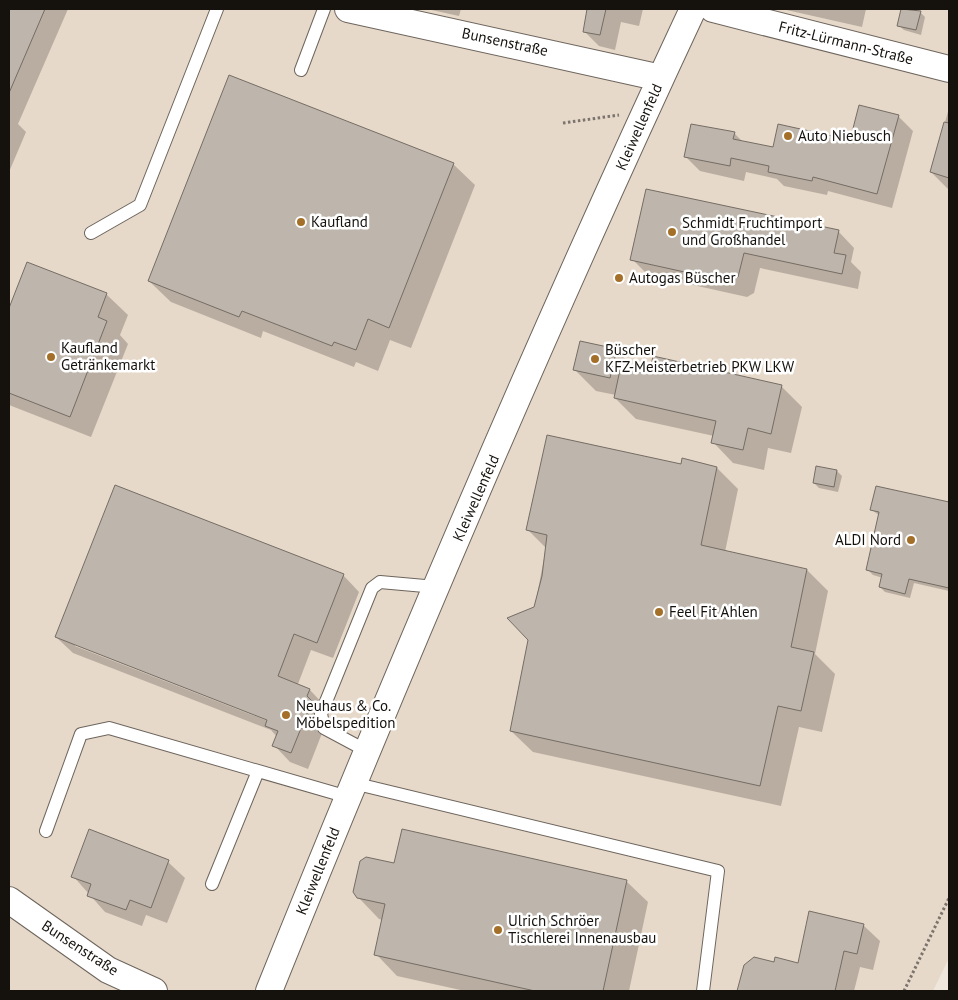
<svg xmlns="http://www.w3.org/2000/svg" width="958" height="1000" font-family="'PT Sans',sans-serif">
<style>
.built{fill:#e7d9c9}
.shadow{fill:#0003;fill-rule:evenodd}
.building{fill:#beb6ac;stroke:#756d64}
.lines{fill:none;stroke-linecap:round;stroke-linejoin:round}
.lane-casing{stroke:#6d655d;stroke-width:14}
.street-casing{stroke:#6d655d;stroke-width:28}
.path{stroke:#7a746d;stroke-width:3;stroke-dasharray:2.5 2.5;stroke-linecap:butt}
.lane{stroke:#fff;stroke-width:12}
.street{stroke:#fff;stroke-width:26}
.poi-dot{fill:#a46f28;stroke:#fff;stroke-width:2}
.labels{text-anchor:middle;stroke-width:5;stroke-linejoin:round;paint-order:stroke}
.street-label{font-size:15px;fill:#15120e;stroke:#fff}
.poi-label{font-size:15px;fill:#15120e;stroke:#fff;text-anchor:start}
</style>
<rect width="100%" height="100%" fill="#efe6dc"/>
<!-- built -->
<path class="built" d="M9,9H949V958L933,991H9Z"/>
<!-- shadow -->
<path class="shadow" d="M9,9H68L18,124L26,132L9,172Z
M427,9H461L459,16Z
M589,9H643L639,26L621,22L615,50L599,46L584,31Z
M782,9H866L862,27Z
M902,9L920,12L925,17L921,35L904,30L898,25Z
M949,108V190L931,172Z
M898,116L913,131L892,208L828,191L827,195L784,186L777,179L746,172L744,181L700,171L685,156L734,133L743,142L774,149L850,142Z
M453,164L475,185L411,348L390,340L378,371L356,362L354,367L263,331L261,338L171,302L149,281Z
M838,231L854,248L851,262L861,272L858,289L760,268L754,293L747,297L648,275L632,259Z
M28,263L106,294L128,315L120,335L128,344L91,437L9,405V312Z
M617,350L635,369L781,386L802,407L791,453L768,448L764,470L733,463L713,442L714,436L636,419L615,398L616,395L596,391L574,369Z
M683,460L717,468L738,489L725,552L807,570L828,591L815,654L835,674L822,732L799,727L781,806L533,752L511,731L546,548L528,530L682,465Z
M837,471L842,476L838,492L819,488L814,483Z
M876,487L949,503V591L914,583L910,598L885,592L880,587L883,578L873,575L868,570L880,516L872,510Z
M343,575L359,592L333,658L311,650L298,684L310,690L326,707L328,718L308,769L290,762L274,745L277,737L271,730L73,653L56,637ZM75,643L273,721V723L75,646Z
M168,862L185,878L167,923L146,915L142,926L105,912L73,876Z
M395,865L626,881L648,902L629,991H465L397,976L376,954L383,920L379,919L358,897Z
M863,925L880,941L873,970L860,967L854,991H739L745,965L799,964Z"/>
<!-- building -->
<path class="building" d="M9,9H45L9,93Z
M587,9H606L600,35L583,32Z
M901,9L921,11L916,30L897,26Z
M229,75L454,163L389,328L368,319L356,350L334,342L332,346L242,311L239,317L148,281Z
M859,105L899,115L877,194L813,177L812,181L768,172L769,166L731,158L730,166L684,157L691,124L730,131L735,132L733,139L773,147L778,124L850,140Z
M944,122L949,123V178L930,172Z
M646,189L839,230L834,253L846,255L842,274L744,253L738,277L730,282L630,260Z
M27,262L107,293L98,317L107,321L70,417L9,393V308Z
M580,341L617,349L610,378L573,370Z
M653,356L782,385L771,434L748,428L743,450L711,443L716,421L614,398L621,365L650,371Z
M547,435L681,464L682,458L717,467L701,545L807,569L791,647L814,652L801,711L778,706L760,786L510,731L528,640L507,618L534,607L542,576L547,535L526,530Z
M816,466L837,470L834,487L813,483Z
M115,485L344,574L317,643L294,634L278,676L310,689L307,696L312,701L291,753L272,746L278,731L265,726L267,720L55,637Z
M876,486L949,502V588L909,579L905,594L879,587L882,574L866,570L879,512L870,510Z
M89,829L169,860L151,908L130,900L126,910L87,896L91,884L71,877Z
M402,829L627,880L603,991H535L374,955L385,904L357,898L353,892L360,861L366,857L394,863Z
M809,911L864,924L857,954L844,951L835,991H737L744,965L754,957L774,962L775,957L798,963Z"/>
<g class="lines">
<defs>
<path id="lane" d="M301,70L324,9
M91,233L140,205L217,9
M367,751L324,728L321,714L372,588L380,582L436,587
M353,783L718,871L703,991
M46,831L81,734L109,728L348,797
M212,884L258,771"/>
<path id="street" d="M348,9L661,78
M713,9L949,69
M9,900L108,970L154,991
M269,991C402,661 542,332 693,9"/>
</defs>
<!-- lane casing -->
<use href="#lane" class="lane-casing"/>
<!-- street casing -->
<use href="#street" class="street-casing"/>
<!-- path -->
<path class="path" d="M563,123L619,115
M904,991L949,898"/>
<!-- lane -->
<use href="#lane" class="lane"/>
<!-- street -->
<use href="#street" class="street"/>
</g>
<!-- markers -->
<g class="poi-dot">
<circle cx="788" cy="136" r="5"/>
<circle cx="301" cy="222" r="5"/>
<circle cx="672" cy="232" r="5"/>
<circle cx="619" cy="278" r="5"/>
<circle cx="51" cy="357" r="5"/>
<circle cx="595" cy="359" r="5"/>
<circle cx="911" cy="540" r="5"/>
<circle cx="659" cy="612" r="5"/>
<circle cx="286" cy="715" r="5"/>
<circle cx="498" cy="930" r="5"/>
</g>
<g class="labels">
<!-- street labels -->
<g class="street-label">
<text transform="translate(505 42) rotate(12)" y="5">Bunsenstraße</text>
<text transform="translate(846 43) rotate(14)" y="5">Fritz-Lürmann-Straße</text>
<text transform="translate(639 127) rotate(-66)" y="5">Kleiwellenfeld</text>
<text transform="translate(476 498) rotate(-66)" y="5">Kleiwellenfeld</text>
<text transform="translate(318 871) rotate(-68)" y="5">Kleiwellenfeld</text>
<text transform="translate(80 948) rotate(33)" y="5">Bunsenstraße</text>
</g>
<!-- poi labels -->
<g class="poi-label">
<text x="798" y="141">Auto Niebusch</text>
<text x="311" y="227">Kaufland</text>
<text x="682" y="228">Schmidt Fruchtimport<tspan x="682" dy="17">und Großhandel</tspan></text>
<text x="629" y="283">Autogas Büscher</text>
<text x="61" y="353">Kaufland<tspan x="61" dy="17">Getränkemarkt</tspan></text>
<text x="605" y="355">Büscher<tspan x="605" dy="17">KFZ-Meisterbetrieb PKW LKW</tspan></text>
<text x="901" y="545" text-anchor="end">ALDI Nord</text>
<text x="669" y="617">Feel Fit Ahlen</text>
<text x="296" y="711">Neuhaus &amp; Co.<tspan x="296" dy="17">Möbelspedition</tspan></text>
<text x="508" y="926">Ulrich Schröer<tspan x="508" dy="17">Tischlerei Innenausbau</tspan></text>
</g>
</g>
<!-- border -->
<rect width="958" height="1000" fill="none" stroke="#15120e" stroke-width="20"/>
</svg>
